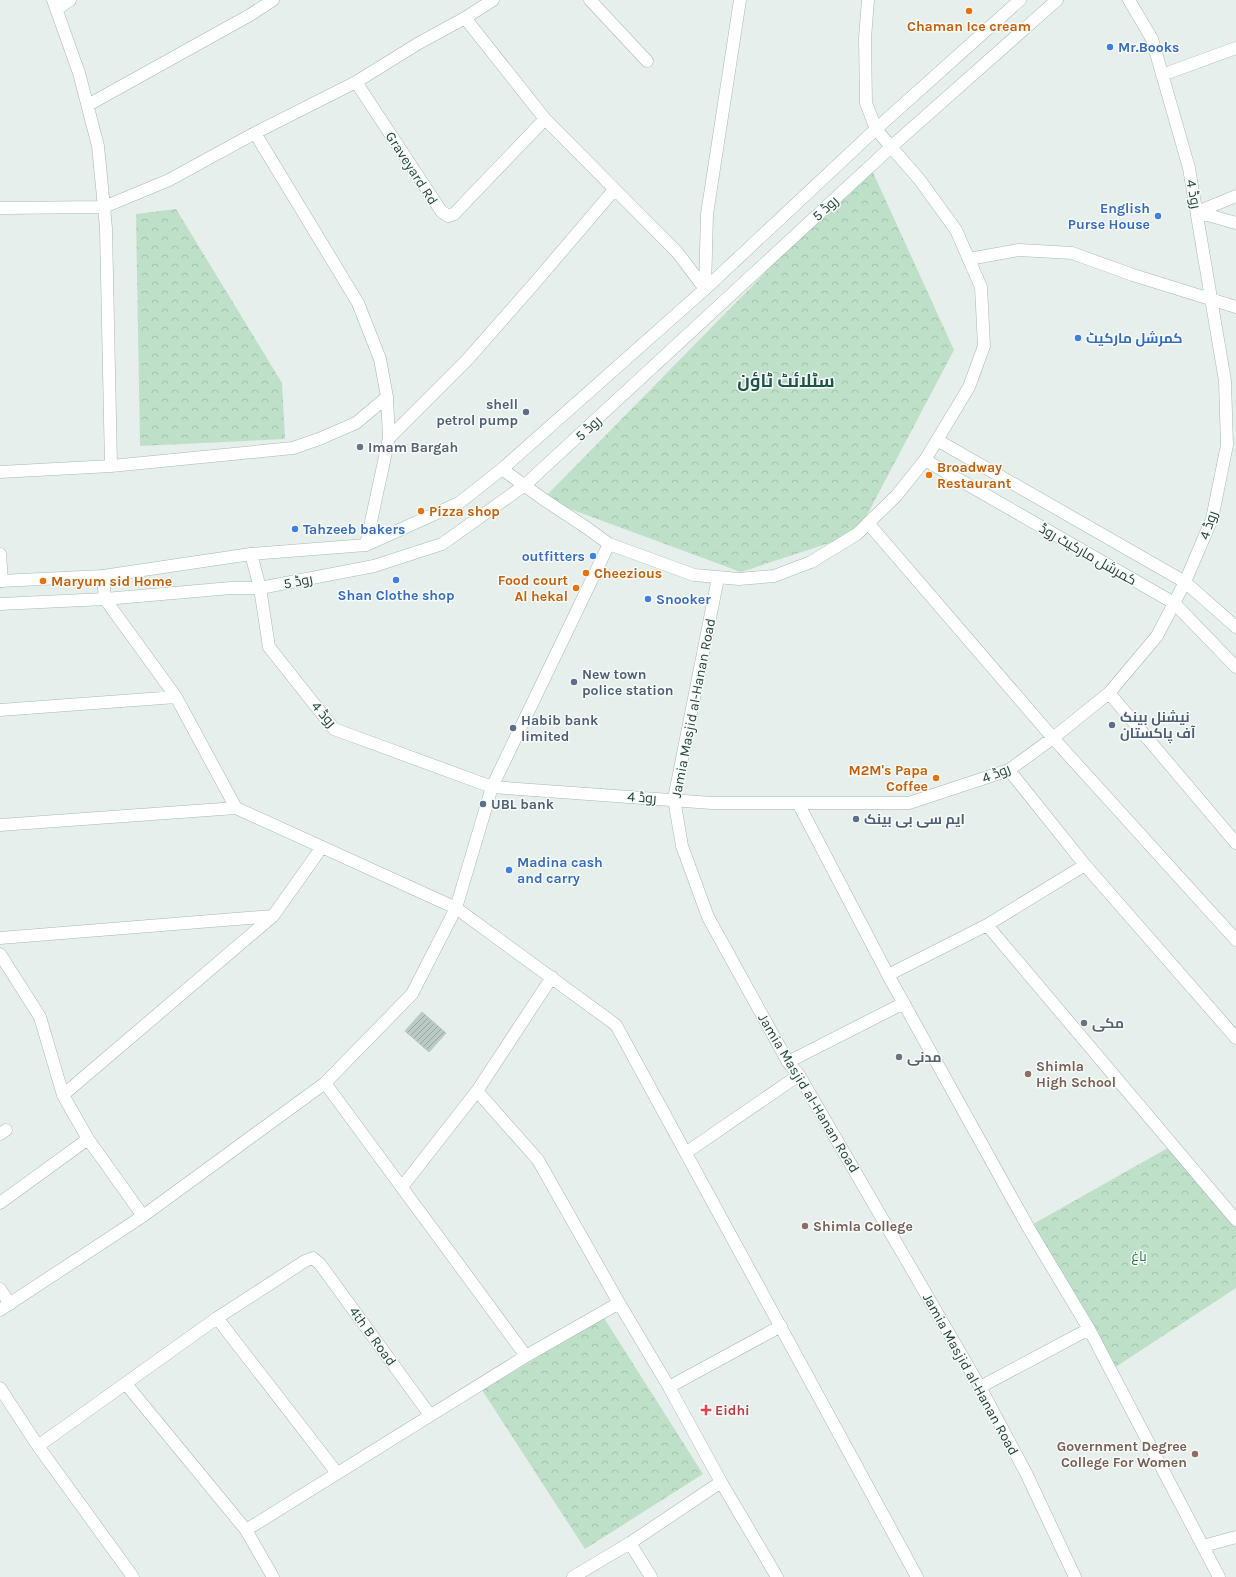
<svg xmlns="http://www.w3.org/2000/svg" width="1236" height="1577" font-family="Karla,Cairo,sans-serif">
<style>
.park{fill:url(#park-crowns)}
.building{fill:url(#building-hatch);stroke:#b8c9c2}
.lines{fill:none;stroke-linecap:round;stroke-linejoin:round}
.minor-casing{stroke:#a8b8b2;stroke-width:13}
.tertiary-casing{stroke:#a8b8b2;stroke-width:13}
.secondary-casing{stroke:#a4bbb3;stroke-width:13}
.minor{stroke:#fff;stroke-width:12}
.tertiary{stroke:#fff;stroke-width:12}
.secondary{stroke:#fff;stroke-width:12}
.food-dot{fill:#e8710a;stroke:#f7fbf9;stroke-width:1.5}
.shop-dot{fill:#3f7fe0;stroke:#f7fbf9;stroke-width:1.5}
.service-dot{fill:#5c6f8a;stroke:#f7fbf9;stroke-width:1.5}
.worship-dot{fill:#6b7280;stroke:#f7fbf9;stroke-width:1.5}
.education-dot{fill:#8d6e63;stroke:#f7fbf9;stroke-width:1.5}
.health-dot{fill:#e0444e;stroke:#f7fbf9;stroke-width:1.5}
.labels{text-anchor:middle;stroke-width:3;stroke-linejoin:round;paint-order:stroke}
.food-label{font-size:14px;font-weight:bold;fill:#c56008;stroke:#f7fbf9;text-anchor:start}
.shop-label{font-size:14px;font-weight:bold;fill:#366cbe;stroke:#f7fbf9;text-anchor:start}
.street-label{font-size:14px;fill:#24423a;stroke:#f7fbf9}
.service-label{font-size:14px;font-weight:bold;fill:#4e5e75;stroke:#f7fbf9;text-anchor:start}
.worship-label{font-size:14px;font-weight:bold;fill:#5b616d;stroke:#f7fbf9;text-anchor:start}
.education-label{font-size:14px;font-weight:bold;fill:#785e54;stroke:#f7fbf9;text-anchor:start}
.park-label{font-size:14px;fill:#2d7a4b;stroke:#f7fbf9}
.health-label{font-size:14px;font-weight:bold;fill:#be3a42;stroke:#f7fbf9;text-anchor:start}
.district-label{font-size:18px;font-weight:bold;fill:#1f5548;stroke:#f7fbf9}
</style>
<defs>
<pattern id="park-crowns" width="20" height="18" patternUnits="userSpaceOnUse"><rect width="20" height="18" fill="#bfe0c8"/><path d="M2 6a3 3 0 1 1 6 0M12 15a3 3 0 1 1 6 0" fill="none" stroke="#a4c1ad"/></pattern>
<pattern id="building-hatch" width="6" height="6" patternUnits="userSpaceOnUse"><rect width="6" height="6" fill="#bbcac4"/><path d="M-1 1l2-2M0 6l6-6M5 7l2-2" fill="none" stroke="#98a6a0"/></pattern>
</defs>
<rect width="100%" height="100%" fill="#e6efeb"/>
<!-- park -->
<path class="park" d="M870,166L954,350L857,534L741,572L543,499Z
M176,209L282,383L285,439L140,446L136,214Z
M1173,1145L1236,1220V1288L1111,1370L1028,1227Z
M604,1318L703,1474L585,1549L482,1390Z"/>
<!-- building -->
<path class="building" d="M422,1012L446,1033L429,1052L405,1031Z"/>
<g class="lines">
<defs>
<path id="minor" d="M53,0L79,73L98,146L106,228L111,466
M590,0L647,61
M868,0L865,38L866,103L876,129
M57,9L70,0
M465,18L545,119L677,252L705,289
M1162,75L1236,48
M356,82L441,211L448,216L454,214L545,119
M88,105L250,15L273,0
M255,133L358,303L380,359L387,397L389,438L366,545
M0,208L104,207L169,180L255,133L356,82L419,43L465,18L493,0
M1197,212L1236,196
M1197,212L1236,223
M969,259L1019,250L1072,253L1133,275L1236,307
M705,289L707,214L740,0
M389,438L467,360L533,285L614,190
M0,472L111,466L293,448L319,439L356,423L387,397
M868,523L1053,738L1236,940
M0,554L2,581
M251,554L260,588L269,647L334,729L492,787L712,803H909L1009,770L1053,738L1109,693L1157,636L1185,582L1212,519L1227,445L1225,381L1189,168L1152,39L1129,0
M103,576L105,599L176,697L236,808L456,908L616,1025L917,1577
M1109,693L1236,843
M0,710L176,697
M1009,770L1085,865L1236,1038
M798,803L888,975L1028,1227L1089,1329L1219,1577
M0,825L236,808
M987,925L1236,1220
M0,938L273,916
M0,954L40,1017L63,1095L88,1139L143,1216
M888,975L987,925L1085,865
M788,1062L904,1003
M325,1083L526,1356
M477,1091L538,1160L619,1303L669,1387L721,1482L777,1577
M63,1095L273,916L322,847
M0,1134L6,1130
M687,1152L799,1075
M402,1187L477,1091L552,977
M0,1203L88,1139
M0,1289L10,1304
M217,1318L337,1473
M126,1384L246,1530L273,1577
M669,1387L781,1326
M980,1387L1089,1329
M0,1388L38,1446L217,1318L305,1261L313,1258L320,1264L430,1415
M38,1446L133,1577
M246,1530L526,1356L619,1303
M630,1543L651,1577
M1203,1546L1236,1537
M573,1577L630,1543L721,1482"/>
<path id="tertiary" d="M718,578L674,799L682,846L708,917L788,1062L799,1075L980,1387L1026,1473L1075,1577"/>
<path id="secondary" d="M937,440L1185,582L1236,627
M925,460L1174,603L1236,667
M502,469L543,499L587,528L609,544L694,575L739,579L774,576L811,562L857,534L896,496L925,460L969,387L984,346L981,287L956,230L919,179L891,147L876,129
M0,581L103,576L251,554L366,545L459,503L502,469L705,289L876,129L1020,0
M0,604L105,599L231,588H260L374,566L442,544L525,485L891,147L1057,0
M0,1310L143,1216L325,1083L412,994L456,908L492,787L609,544"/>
</defs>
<!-- minor casing -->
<use href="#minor" class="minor-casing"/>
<!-- tertiary casing -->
<use href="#tertiary" class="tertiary-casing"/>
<!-- secondary casing -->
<use href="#secondary" class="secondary-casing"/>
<!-- minor -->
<use href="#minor" class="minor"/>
<!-- tertiary -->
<use href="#tertiary" class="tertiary"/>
<!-- secondary -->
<use href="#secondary" class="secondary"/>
</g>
<!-- markers -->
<g class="food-dot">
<circle cx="969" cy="11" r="4"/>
<circle cx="929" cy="475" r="4"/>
<circle cx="421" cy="511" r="4"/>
<circle cx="586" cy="573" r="4"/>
<circle cx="43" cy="581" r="4"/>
<circle cx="576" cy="588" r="4"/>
<circle cx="936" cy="778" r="4"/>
</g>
<g class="shop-dot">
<circle cx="1110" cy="47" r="4"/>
<circle cx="1158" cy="216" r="4"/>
<circle cx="1078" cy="338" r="4"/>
<circle cx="295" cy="529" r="4"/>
<circle cx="593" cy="556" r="4"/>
<circle cx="396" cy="580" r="4"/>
<circle cx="648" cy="599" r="4"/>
<circle cx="509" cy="870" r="4"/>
</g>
<g class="service-dot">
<circle cx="526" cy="412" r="4"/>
<circle cx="574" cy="682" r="4"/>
<circle cx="1112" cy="725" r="4"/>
<circle cx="513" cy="728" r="4"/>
<circle cx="483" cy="804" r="4"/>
<circle cx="856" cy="819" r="4"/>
</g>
<g class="worship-dot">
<circle cx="360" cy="447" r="4"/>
<circle cx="1084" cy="1023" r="4"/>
<circle cx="899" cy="1057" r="4"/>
</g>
<g class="education-dot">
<circle cx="1028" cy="1074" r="4"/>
<circle cx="805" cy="1226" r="4"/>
<circle cx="1195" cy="1454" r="4"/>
</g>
<path class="health-dot" d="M704 1404h4v4h4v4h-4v4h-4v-4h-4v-4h4z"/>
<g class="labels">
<!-- food labels -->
<g class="food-label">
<text x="969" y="31" text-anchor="middle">Chaman Ice cream</text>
<text x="937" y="472">Broadway<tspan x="937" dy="16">Restaurant</tspan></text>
<text x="429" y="516">Pizza shop</text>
<text x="594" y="578">Cheezious</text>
<text x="568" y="585" text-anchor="end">Food court<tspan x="568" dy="16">Al hekal</tspan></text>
<text x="51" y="586">Maryum sid Home</text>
<text x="928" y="775" text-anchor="end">M2M's Papa<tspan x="928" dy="16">Coffee</tspan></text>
</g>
<!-- shop labels -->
<g class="shop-label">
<text x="1118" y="52">Mr.Books</text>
<text x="1150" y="213" text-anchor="end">English<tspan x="1150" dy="16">Purse House</tspan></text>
<text x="1086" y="343">کمرشل مارکیٹ</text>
<text x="303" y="534">Tahzeeb bakers</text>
<text x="585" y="561" text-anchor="end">outfitters</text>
<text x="396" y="600" text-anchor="middle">Shan Clothe shop</text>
<text x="656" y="604">Snooker</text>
<text x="517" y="867">Madina cash<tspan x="517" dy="16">and carry</tspan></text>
</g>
<!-- street labels -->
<g class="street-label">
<text transform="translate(412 168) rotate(57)" y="5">Graveyard Rd</text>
<text transform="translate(1194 194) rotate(79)" y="5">روڈ 4</text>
<text transform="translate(825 208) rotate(-43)" y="5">روڈ 5</text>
<text transform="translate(588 428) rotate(-43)" y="5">روڈ 5</text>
<text transform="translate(1208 525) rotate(-71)" y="5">روڈ 4</text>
<text transform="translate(1088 554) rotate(30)" y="5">کمرشل مارکیٹ روڈ</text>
<text transform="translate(298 581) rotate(-11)" y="5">روڈ 5</text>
<text transform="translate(693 708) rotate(-79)" y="5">Jamia Masjid al-Hanan Road</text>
<text transform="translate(324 714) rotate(49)" y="5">روڈ 4</text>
<text transform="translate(996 773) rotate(-22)" y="5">روڈ 4</text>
<text transform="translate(642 797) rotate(4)" y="5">روڈ 4</text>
<text transform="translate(809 1093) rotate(59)" y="5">Jamia Masjid al-Hanan Road</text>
<text transform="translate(373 1336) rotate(54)" y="5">4th B Road</text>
<text transform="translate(971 1374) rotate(61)" y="5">Jamia Masjid al-Hanan Road</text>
</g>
<!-- service labels -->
<g class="service-label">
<text x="518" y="409" text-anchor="end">shell<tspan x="518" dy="16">petrol pump</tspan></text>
<text x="582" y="679">New town<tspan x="582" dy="16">police station</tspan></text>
<text x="1120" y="722">نیشنل بینک<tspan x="1120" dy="16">آف پاکستان</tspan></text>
<text x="521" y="725">Habib bank<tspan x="521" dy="16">limited</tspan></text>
<text x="491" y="809">UBL bank</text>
<text x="864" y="824">ایم سی بی بینک</text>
</g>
<!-- worship labels -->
<g class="worship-label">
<text x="368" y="452">Imam Bargah</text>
<text x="1092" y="1028">مکی</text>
<text x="907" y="1062">مدنی</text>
</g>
<!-- education labels -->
<g class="education-label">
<text x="1036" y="1071">Shimla<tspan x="1036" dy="16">High School</tspan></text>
<text x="813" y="1231">Shimla College</text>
<text x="1187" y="1451" text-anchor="end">Government Degree<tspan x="1187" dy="16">College For Women</tspan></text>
</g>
<!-- park labels -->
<g class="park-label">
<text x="1139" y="1261">باغ</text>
</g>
<!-- health labels -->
<g class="health-label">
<text x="715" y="1415">Eidhi</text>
</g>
<!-- district labels -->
<g class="district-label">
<text x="786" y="387">سٹلائٹ ٹاؤن</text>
</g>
</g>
</svg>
